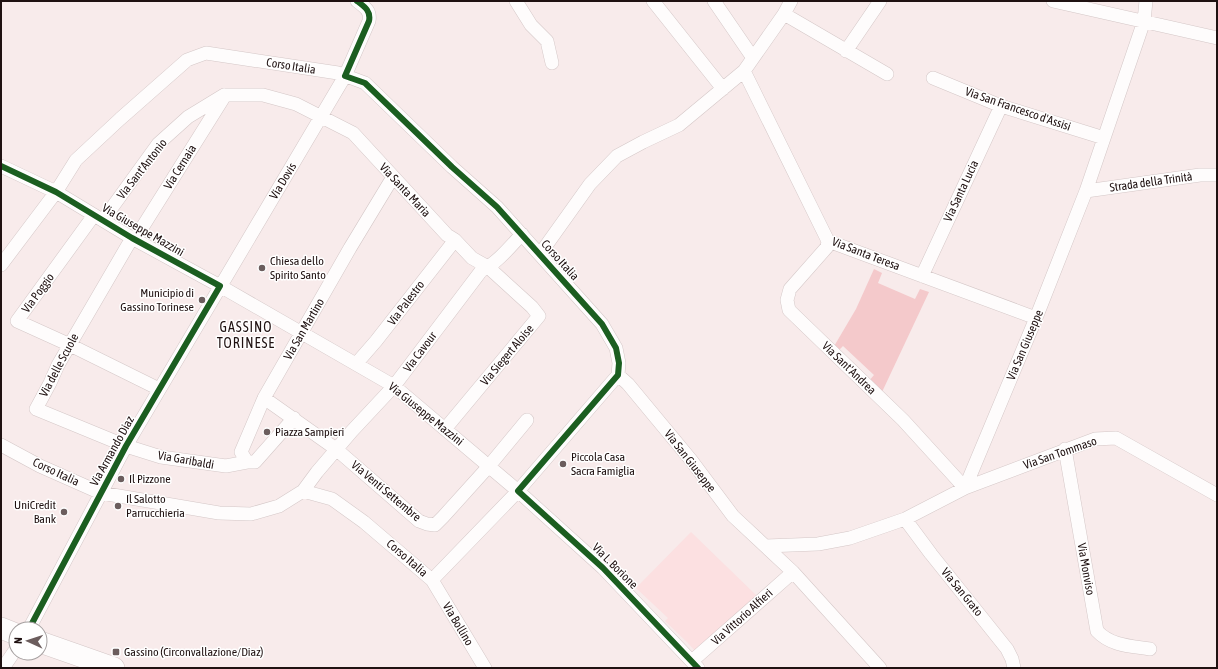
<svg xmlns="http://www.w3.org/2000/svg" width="1218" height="669" font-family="'Asap Condensed',sans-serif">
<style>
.built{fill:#fce0e1}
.green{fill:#f4c9cb}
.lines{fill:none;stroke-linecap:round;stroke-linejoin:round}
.street-casing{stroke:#d4c7c7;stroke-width:14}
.primary-casing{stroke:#d4c7c7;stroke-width:22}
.street{stroke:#fefcfc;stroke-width:13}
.primary{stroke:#fefcfc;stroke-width:21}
.cycleway-casing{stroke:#fff;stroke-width:8}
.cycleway{stroke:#1b5e20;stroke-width:6}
.poi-dot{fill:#6b5d5d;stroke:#fff;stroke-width:1.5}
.labels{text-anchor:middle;stroke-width:3;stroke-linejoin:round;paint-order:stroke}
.street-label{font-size:12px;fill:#1f1111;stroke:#fff}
.poi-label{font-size:12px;fill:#1f1111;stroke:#fff;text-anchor:start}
.quarter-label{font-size:14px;letter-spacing:1px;fill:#1f1111;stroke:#fff}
</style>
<rect width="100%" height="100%" fill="#f8ebeb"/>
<!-- built -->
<path class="built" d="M691,532L758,597L697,653L687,642L665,621L668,618L636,588Z"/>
<!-- green -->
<path class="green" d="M874,269L882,273L878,283L915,299L920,289L929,292L882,392L868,382L874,375L843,346L836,353L833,348L856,309Z"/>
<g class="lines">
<defs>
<path id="street" d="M516,1L531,25L547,41L552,63
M653,1L723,89
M714,1L753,58
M1053,1L1217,38
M784,14L887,74
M846,51L880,1
M744,71L828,241L1036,318
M933,78L1001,106L1104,138
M224,95H263L296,104L353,133L447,235L455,240L472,258L488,267L532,307L539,316L445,429
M1,166L56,192L132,238L220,286L394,386L518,491L603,568L698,668
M1086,191L1200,175H1217
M94,215L17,321L70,345L159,389
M103,220L158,144L188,117L224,95
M132,238L58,365L50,383L36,409L126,446L161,457L226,466L247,462
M135,239L224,97
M828,241L827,247L790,289L787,300L789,310L903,420L965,488L1095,439L1116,438L1217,495
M540,254L590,184L617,156L643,142L679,125L744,71L784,14L791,1
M1,265L56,192L76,160L120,119L187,60L206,53L338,73L365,83L452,167L497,207L602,324L616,348L619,363L618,375L518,491L432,580
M922,276L1001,106
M356,364L376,341L455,240
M618,375L628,384L691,460L733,516L793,572L880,668
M264,398L336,449L419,521L427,524L435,525L443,517L489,466L527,420
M294,418L255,462H247L241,452L264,398L350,248L393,177
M1,445L40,466L101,493L219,513L251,514L279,506L303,491L317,472L352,431L394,386L481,271C497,263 510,247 522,234
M1065,449L1097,631C1111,646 1131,646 1150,649
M303,491L332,499L364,522L432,580L485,668
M905,519L931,554L1007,649L1012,659L1014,668
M766,546L818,544L850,538L905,519L965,488L1036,318L1086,191L1144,21L1146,1
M29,629L126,446L345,76L369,21C371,11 365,7 357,1
M692,661L793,572
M3,668L16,649"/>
<path id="primary" d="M1,628L16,634
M40,642L114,668"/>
</defs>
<!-- street casing -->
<use href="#street" class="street-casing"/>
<!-- primary casing -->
<use href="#primary" class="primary-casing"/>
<!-- street -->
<use href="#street" class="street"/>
<!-- primary -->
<use href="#primary" class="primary"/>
<defs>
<path id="cycleway" d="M357,1C365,7 371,11 369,21L345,76L365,83L452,167L497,207L602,324L616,348L619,363L618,375L518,491L603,568L698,668
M1,166L56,192L132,238L220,286L126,446L29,629"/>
</defs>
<!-- cycleway casing -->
<use href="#cycleway" class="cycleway-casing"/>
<!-- cycleway -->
<use href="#cycleway" class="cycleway"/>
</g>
<!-- markers -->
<g class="poi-dot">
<circle cx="262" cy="268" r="4"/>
<circle cx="202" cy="300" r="4"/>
<circle cx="267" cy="432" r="4"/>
<circle cx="563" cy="464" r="4"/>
<circle cx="121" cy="479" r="4"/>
<circle cx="118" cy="506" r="4"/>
<circle cx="64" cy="512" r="4"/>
<rect x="112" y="648" width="8" height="8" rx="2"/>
</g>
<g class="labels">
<!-- street labels -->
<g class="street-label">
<text transform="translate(291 66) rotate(9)" y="4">Corso Italia</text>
<text transform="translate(1018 109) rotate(19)" y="4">Via San Francesco d'Assisi</text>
<text transform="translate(180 167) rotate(-58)" y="4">Via Cernaia</text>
<text transform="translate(142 169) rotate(-52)" y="4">Via Sant'Antonio</text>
<text transform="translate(283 181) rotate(-59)" y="4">Via Dovis</text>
<text transform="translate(1151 182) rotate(-8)" y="4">Strada della Trinità</text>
<text transform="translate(405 190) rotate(47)" y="4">Via Santa Maria</text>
<text transform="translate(961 191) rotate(-65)" y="4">Via Santa Lucia</text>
<text transform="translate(143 230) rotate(30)" y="4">Via Giuseppe Mazzini</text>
<text transform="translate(866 254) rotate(21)" y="4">Via Santa Teresa</text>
<text transform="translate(560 260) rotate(48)" y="4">Corso Italia</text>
<text transform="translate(38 293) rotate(-54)" y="4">Via Poggio</text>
<text transform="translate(406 303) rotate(-53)" y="4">Via Palestro</text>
<text transform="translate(304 329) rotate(-60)" y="4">Via San Martino</text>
<text transform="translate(1025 345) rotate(-67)" y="4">Via San Giuseppe</text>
<text transform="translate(420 352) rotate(-53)" y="4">Via Cavour</text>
<text transform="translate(507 355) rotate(-50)" y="4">Via Siegert Aloise</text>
<text transform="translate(59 365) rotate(-62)" y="4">Via delle Scuole</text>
<text transform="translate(849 368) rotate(44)" y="4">Via Sant'Andrea</text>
<text transform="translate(426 414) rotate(39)" y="4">Via Giuseppe Mazzini</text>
<text transform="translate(112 451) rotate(-61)" y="4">Via Armando Diaz</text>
<text transform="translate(1060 453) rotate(-19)" y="4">Via San Tommaso</text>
<text transform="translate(186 460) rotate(10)" y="4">Via Garibaldi</text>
<text transform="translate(690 461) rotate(52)" y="4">Via San Giuseppe</text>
<text transform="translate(56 472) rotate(25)" y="4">Corso Italia</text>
<text transform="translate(386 491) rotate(40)" y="4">Via Venti Settembre</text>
<text transform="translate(407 558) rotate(41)" y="4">Corso Italia</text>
<text transform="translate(615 566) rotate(45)" y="4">Via L. Borione</text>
<text transform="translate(1086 569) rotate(80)" y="4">Via Monviso</text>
<text transform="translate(962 592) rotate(51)" y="4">Via San Grato</text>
<text transform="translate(742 617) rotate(-42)" y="4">Via Vittorio Alfieri</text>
<text transform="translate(458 624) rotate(59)" y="4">Via Bollino</text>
</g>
<!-- poi labels -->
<g class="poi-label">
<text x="270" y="265">Chiesa dello<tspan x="270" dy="14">Spirito Santo</tspan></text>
<text x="194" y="297" text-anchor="end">Municipio di<tspan x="194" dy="14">Gassino Torinese</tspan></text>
<text x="275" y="436">Piazza Sampieri</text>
<text x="571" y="461">Piccola Casa<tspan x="571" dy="14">Sacra Famiglia</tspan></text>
<text x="129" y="483">Il Pizzone</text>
<text x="126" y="503">Il Salotto<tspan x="126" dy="14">Parrucchieria</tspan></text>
<text x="56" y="509" text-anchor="end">UniCredit<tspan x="56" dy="14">Bank</tspan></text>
<text x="124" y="656">Gassino (Circonvallazione/Diaz)</text>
</g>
<!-- quarter labels -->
<g class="quarter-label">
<text x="246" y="332">GASSINO<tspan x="246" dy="16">TORINESE</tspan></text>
</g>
</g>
<!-- border -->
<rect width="1218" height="669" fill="none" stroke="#1f1111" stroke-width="4"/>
<!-- north arrow -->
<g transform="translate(28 641) rotate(273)"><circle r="19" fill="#ffffff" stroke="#a5a0a0"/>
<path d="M0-3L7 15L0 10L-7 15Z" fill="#6b5d5d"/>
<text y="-6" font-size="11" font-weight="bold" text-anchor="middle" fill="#1f1111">N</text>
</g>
</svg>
